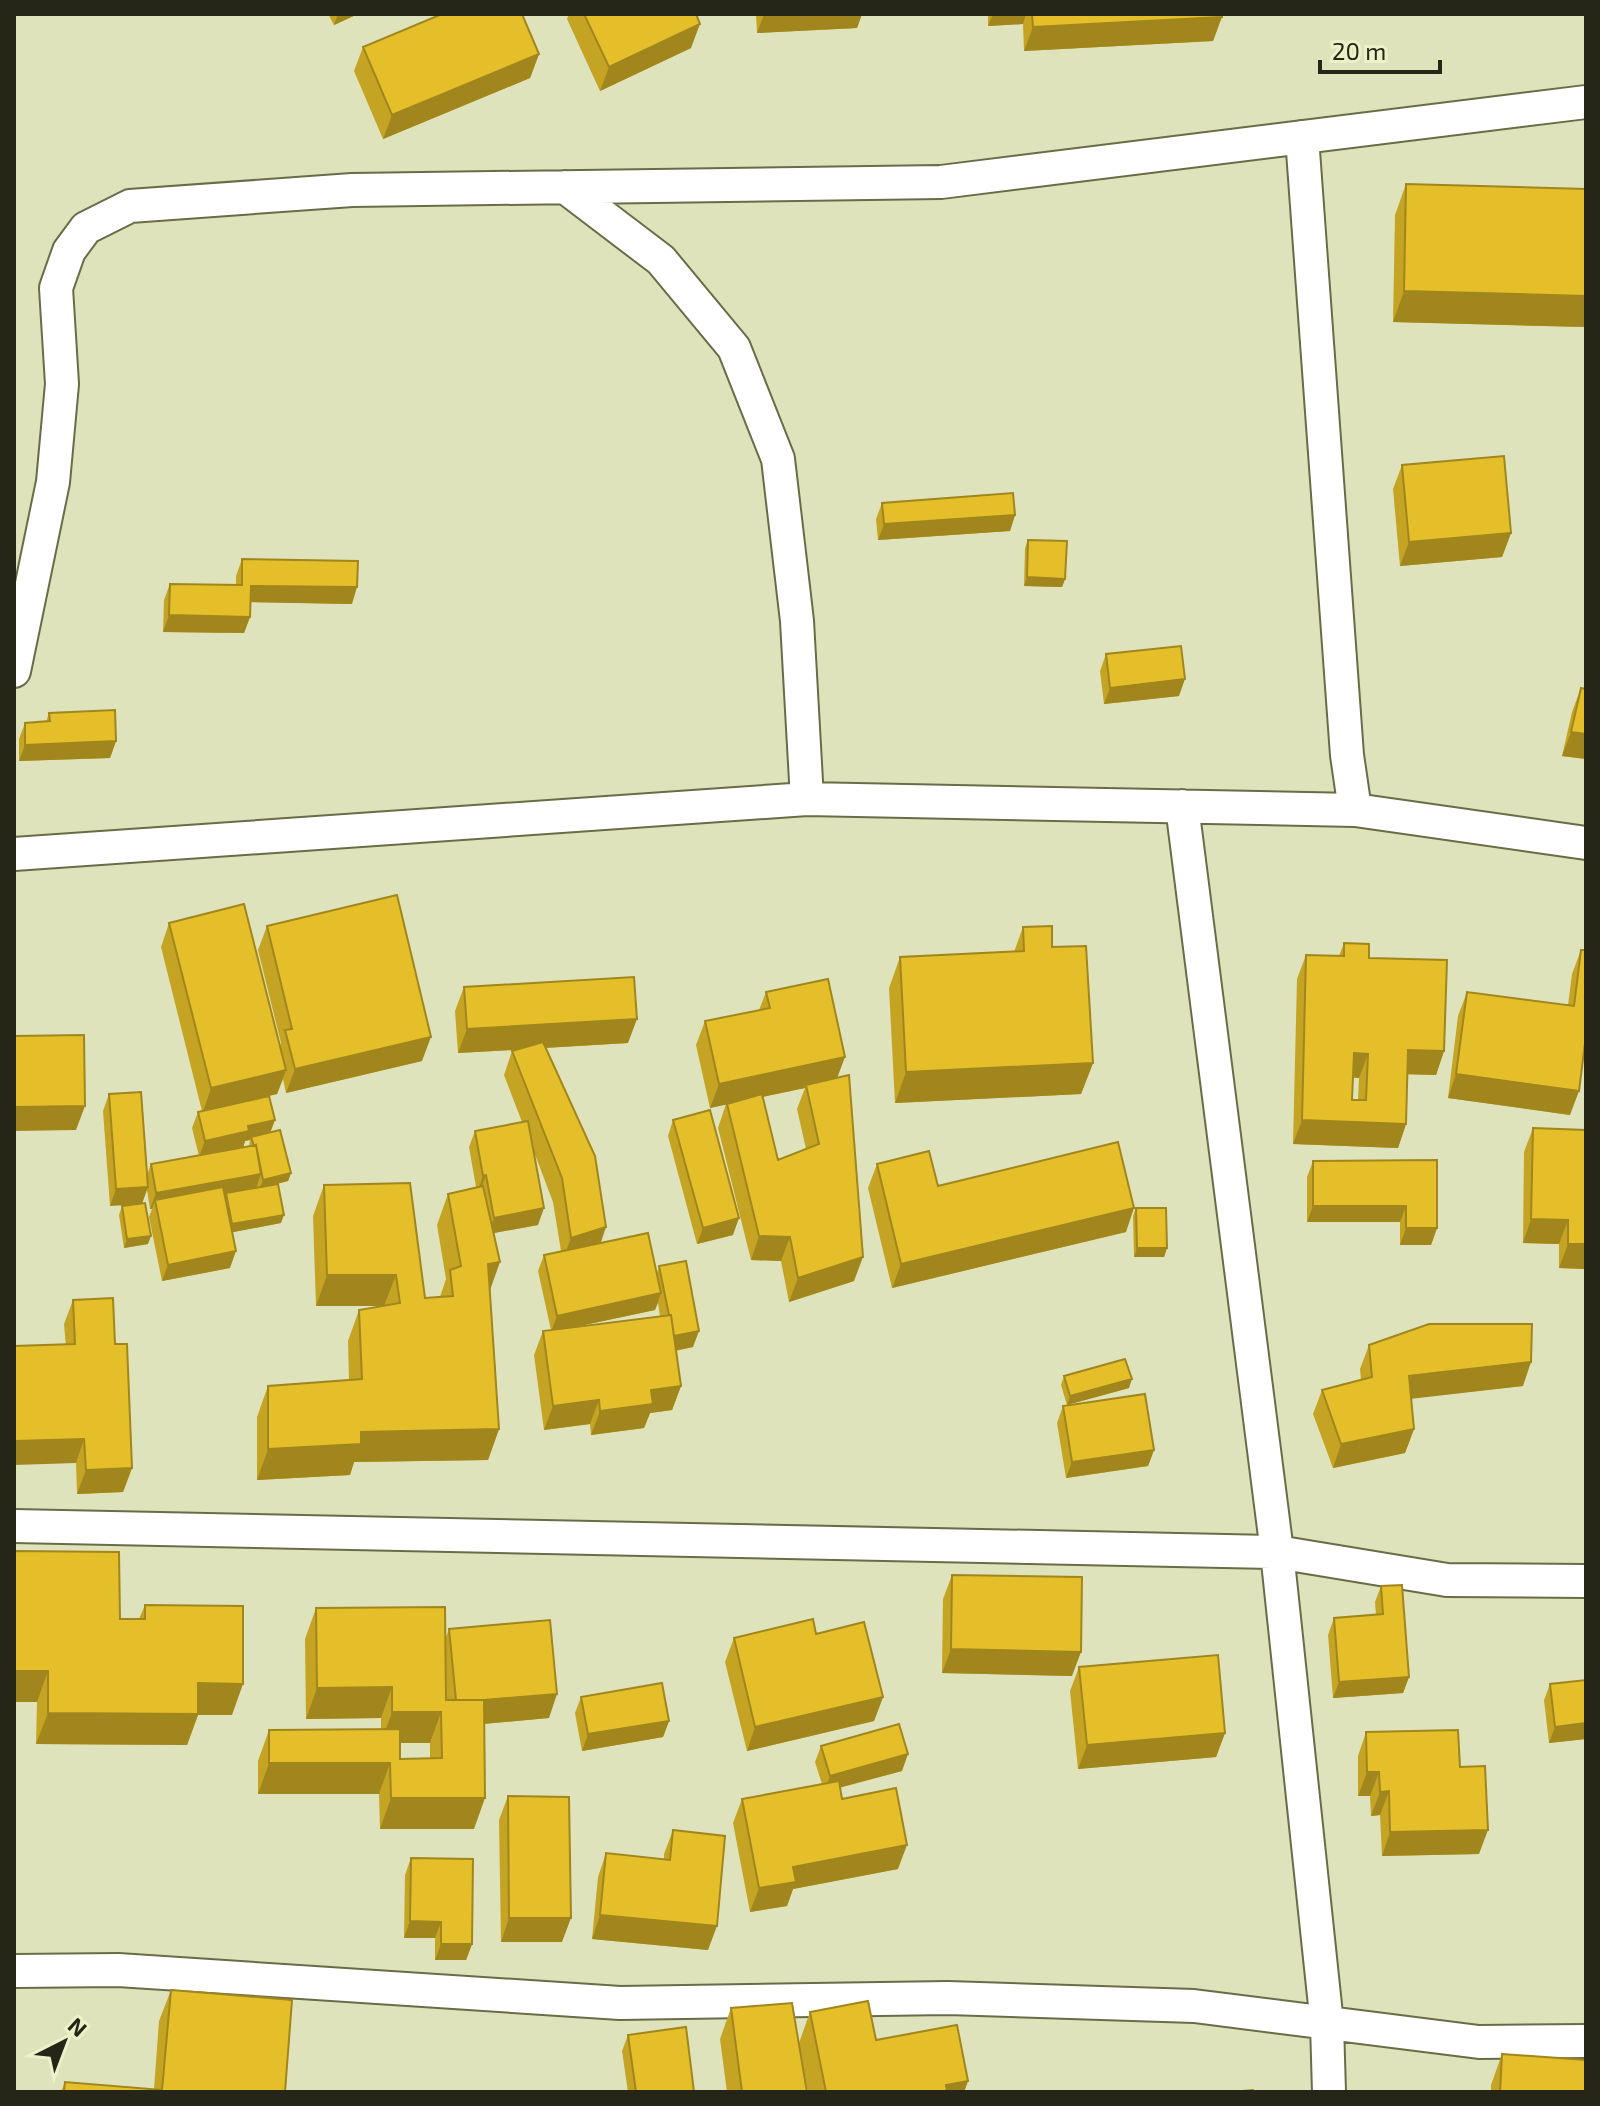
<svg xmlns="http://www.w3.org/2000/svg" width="1600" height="2106" font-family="'Exo 2',sans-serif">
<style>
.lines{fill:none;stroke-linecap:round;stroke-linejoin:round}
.minor-casing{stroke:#686c47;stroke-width:36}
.minor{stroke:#fff;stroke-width:32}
.wall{fill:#c5a423;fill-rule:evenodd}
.shaded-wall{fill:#a0861d}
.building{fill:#e5bf29;stroke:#a0861d;stroke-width:2;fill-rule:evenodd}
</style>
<rect width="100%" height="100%" fill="#dfe3bb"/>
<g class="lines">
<defs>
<path id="minor" d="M1302,137L1347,755L1355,810
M565,187L661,260L734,348L778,459L797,621L807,799
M14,671L53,482L62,384L56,288L69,251L86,228L130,206L352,190L941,182L1586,102
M1182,806L1277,1552L1327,2024L1329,2092
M14,854L807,799L1355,810L1586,843
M14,1526L1277,1552L1447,1580L1586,1581
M14,1971L118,1970L620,2003L948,1998L1194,2006L1479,2042L1586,2041"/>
</defs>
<!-- minor casing -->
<use href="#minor" class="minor-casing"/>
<!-- minor -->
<use href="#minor" class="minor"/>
</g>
<!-- wall -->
<path class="wall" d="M328,14H358L334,25Z
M569,14H696L691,48L600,91L567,19Z
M756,14H862L857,28L757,33Z
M988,14H1222L1213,41L1024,51L1023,24L988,26Z
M363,47L539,54L530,78L383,139L354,71Z
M1406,184L1586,189V327L1393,322L1395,215Z
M1402,465L1511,533L1502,557L1400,566L1393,489Z
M882,503L1015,515L1010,531L878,540L876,519Z
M1028,540L1065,579L1062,587L1024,586L1025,548Z
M242,559L352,604L250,602V617L244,633L163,632L164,600L170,584L236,585V576Z
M1106,654L1179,696L1104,704L1100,671Z
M1581,688L1586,759L1562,756L1572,712Z
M49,713L116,741L110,758L19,761V739L25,723L46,722Z
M169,923L280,1046L281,1043L258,950L267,926L422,1061L286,1093L283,1079L277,1094L259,1098L275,1120L270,1132L291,1173L288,1181L277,1184L281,1223L232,1232L230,1268L162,1281L149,1217L152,1209H150L147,1190L110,1206L103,1111L109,1094L147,1175L151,1164L199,1156L192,1128L198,1112L202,1111L161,947ZM250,1140L249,1147L243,1148L245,1141Z
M1023,927L1052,947L1093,1063L1081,1094L895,1103L889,988L900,957L1014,952Z
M1344,943L1369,958L1444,1051L1436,1075L1407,1074L1406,1124L1398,1148L1293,1144L1297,979L1306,955L1339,956ZM1353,1077L1359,1078L1358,1100H1352Z
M1581,950L1570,1115L1448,1098L1458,1016L1467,992L1568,1005L1572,974Z
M464,987L628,1043L546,1048L601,1243L657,1273L659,1266L693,1347L676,1351L681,1386L672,1410L650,1413L644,1428L591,1435L590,1424L544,1430L534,1355L543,1331L551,1330L538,1271L544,1255L561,1251L553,1202L534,1152L538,1225L494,1233L490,1289L499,1429L488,1460L354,1462L350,1475L257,1480V1417L268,1386L349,1380L348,1341L359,1310L383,1306H316L313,1216L324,1185L425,1298L440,1297L446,1279L437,1225L448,1194L476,1187L469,1147L475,1131L522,1122L504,1075L512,1051L517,1050L458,1053L455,1011ZM658,1303L660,1316L575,1327L655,1310Z
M766,992L837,1078L854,1281L789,1302L781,1261L751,1260L718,1128L726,1104L710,1108L696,1045L705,1021L759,1010ZM805,1088L797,1109L806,1149L778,1160L762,1097Z
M673,1120L733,1235L697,1244L668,1136Z
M1533,1128L1586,1269L1559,1268V1244L1523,1243L1524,1152Z
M1437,1160V1228L1431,1245H1400V1222H1307V1177L1313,1161Z
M877,1164L938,1186L1126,1232L892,1288L868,1188Z
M122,1206L148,1244L124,1248L119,1215Z
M1136,1208L1167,1248L1164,1257H1134L1133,1216Z
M73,1300L115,1344L132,1468L123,1492L77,1494L76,1463L64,1324Z
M1369,1345L1523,1386L1411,1398L1414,1429L1405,1453L1333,1468L1313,1414L1322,1390L1361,1380L1360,1369Z
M1064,1376L1129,1388L1067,1405L1061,1385Z
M1063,1406L1154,1450L1148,1466L1066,1478L1057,1423Z
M14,1551L120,1619H139L145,1605L232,1715H198L187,1745L36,1744L37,1702Z
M952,1575L1072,1676L942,1673L943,1599Z
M1381,1586L1409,1677L1403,1693L1333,1698L1328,1635L1334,1618L1376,1615L1375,1602Z
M316,1608L445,1640L449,1629L549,1718L484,1724L474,1829H380L379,1794H258V1761L269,1730L381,1729V1718L306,1719L305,1639ZM400,1743H430V1759H400Z
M816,1634L883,1697L874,1721L747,1751L725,1662L734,1638Z
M1079,1667L1225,1733L1216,1757L1078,1769L1070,1691Z
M1586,1680V1739L1549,1743L1544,1700L1550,1684Z
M581,1697L669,1721L663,1737L582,1751L575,1713Z
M1366,1732L1460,1767L1479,1854L1382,1856L1380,1815L1371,1816L1370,1796H1358V1756Z
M821,1746L902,1771L840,1787L842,1799L898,1869L793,1889L787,1906L750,1912L733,1823L742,1799L822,1784L815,1762Z
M508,1796L562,1942H501L499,1820Z
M673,1830L708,1950L592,1939L598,1877L606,1853L664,1859V1854Z
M411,1858L472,1944L466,1960H435V1938H404L405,1875Z
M171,1990L285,2092H61L65,2082L154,2089L159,2021Z
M731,2008L807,2092H727L720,2039Z
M810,2012L968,2081L964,2092H808L799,2043Z
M628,2035L694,2092H628L622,2051Z
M1502,2054L1586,2092H1491V2085Z"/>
<!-- shaded-wall -->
<path class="shaded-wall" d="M338,14H358L334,25Z
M764,14H862L857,28L757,33Z
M993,14H1026L1023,24L988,26Z
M1222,17L1213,41L1024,51L1033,27Z
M700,24L691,48L600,91L609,67Z
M539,54L530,78L383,139L392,115Z
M1404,291L1586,296V327L1393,322Z
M1015,515L1010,531L878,540L884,524Z
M1511,533L1502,557L1400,566L1409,542Z
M1027,577L1065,579L1062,587L1024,586Z
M251,586L357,587L352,604L245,602Z
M169,615L250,617L244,633L163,632Z
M1185,679L1179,696L1104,704L1110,688Z
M1571,732L1586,734V759L1562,756Z
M116,741L110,758L19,761L25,745Z
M637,1019L628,1043L458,1053L467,1029Z
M431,1037L422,1061L286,1093L295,1069Z
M1408,1050L1444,1051L1436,1075L1399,1074Z
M1354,1053L1368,1054L1359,1078L1345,1077Z
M845,1057L836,1081L806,1085L805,1088L710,1108L719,1084Z
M1093,1063L1081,1094L895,1103L906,1072Z
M286,1070L277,1094L203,1112L211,1088Z
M1456,1074L1579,1091L1570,1115L1448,1098Z
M85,1106L76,1130L14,1131V1107Z
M275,1120L269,1136L251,1137L250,1140L245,1141L243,1148L199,1157L205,1141L248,1126Z
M1302,1120L1406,1124L1398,1148L1293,1144Z
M291,1173L288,1181L260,1188L263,1180Z
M261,1174L255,1191L226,1193L225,1196L155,1200L152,1209H150L156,1193Z
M486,1175L480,1192L477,1193L483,1176Z
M148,1187L142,1204L110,1206L116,1189Z
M1313,1206H1406L1400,1222H1307Z
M544,1208L538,1225L488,1234L494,1218Z
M1134,1208L1126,1232L892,1288L901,1264Z
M284,1215L281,1223L229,1233L232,1224Z
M739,1218L733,1235L697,1244L703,1228Z
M1531,1219L1568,1220L1559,1244L1523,1243Z
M606,1227L598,1251L562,1262L571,1238Z
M1406,1228H1437L1431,1245H1400Z
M151,1236L148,1244L124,1248L127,1239Z
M759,1236L790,1237L781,1261L751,1260Z
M1568,1244H1586V1269L1559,1268Z
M1137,1248H1167L1164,1257H1134Z
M236,1251L230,1268L162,1281L168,1265Z
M863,1257L854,1281L789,1302L798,1278Z
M500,1262L489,1293L488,1264Z
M327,1275H396L384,1306H316Z
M661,1293L655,1310L551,1332L557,1316Z
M699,1331L693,1347L667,1352L673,1336Z
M1531,1362L1523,1386L1401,1400L1409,1376Z
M1132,1379L1129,1388L1067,1405L1070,1396Z
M681,1386L672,1410L650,1413L644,1428L591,1435L600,1411L651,1390Z
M599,1400L590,1424L544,1430L553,1406Z
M499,1429L488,1460L354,1462L350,1475L257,1480L268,1449L361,1432Z
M1414,1429L1405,1453L1333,1468L1341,1444Z
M84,1439L76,1463L14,1465V1441Z
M1154,1450L1148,1466L1066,1478L1072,1462Z
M132,1468L123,1492L77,1494L86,1470Z
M951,1649L1081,1652L1072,1676L942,1673Z
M14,1671H48L37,1702H14Z
M1409,1677L1403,1693L1333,1698L1339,1682Z
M198,1683L243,1684L232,1715H198L187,1745L36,1744L48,1713Z
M392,1687L381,1718L306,1719L317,1688Z
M557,1694L549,1718L448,1727L457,1703Z
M883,1697L874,1721L747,1751L755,1727Z
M392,1712H441L430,1743H381Z
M669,1721L663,1737L582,1751L588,1734Z
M1586,1723V1739L1549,1743L1555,1727Z
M1225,1733L1216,1757L1078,1769L1087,1745Z
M908,1754L902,1771L824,1792L830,1776Z
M269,1763H390L379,1794H258Z
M1367,1772H1379L1370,1796H1358Z
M1389,1791L1380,1815L1371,1816L1380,1792Z
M391,1798H485L474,1829H380Z
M1488,1830L1479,1854L1382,1856L1390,1832Z
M907,1845L898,1869L793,1889L787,1906L750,1912L759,1888L793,1867Z
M600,1915L717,1926L708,1950L592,1939Z
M509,1918H571L562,1942H501Z
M410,1921L441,1922L435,1938H404Z
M441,1944H472L466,1960H435Z
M968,2081L964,2092H943L946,2085Z"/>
<!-- building -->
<path class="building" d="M442,14H522L539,54L392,115L363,47Z
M584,14H696L700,24L609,67Z
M1032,14H1222V17L1033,27Z
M1406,184L1586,189V296L1404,291Z
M1504,456L1511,533L1409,542L1402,465Z
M1013,493L1015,515L884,524L882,503Z
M1028,540L1067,541L1065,579L1027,577Z
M242,559L358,561L357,587L251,586L250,617L169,615L170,584L242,585Z
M1181,646L1185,679L1110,688L1106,654Z
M1581,688L1586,689V734L1571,732Z
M115,710L116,741L25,745V723L50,721L49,713Z
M397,895L431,1037L295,1069L285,1030L292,1029L267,926Z
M244,904L286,1070L211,1088L169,923Z
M1052,926V947L1086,946L1093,1063L906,1072L900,957L1024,951L1023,927Z
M1344,943L1369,944V958L1447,960L1444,1051L1408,1050L1406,1124L1302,1120L1306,955L1344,956ZM1354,1053L1368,1054L1366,1100H1352Z
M1581,950H1586V1035L1579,1091L1456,1074L1467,992L1574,1006Z
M634,977L637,1019L467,1029L464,987Z
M828,979L845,1057L719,1084L705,1021L770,1008L766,992Z
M84,1035L85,1106L14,1107V1036Z
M543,1042L595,1156L606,1227L571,1238L562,1178L512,1051Z
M849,1075L863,1257L798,1278L790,1237L759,1236L727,1104L762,1094L778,1160L819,1144L806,1085Z
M141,1092L148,1187L116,1189L109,1094Z
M269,1096L275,1120L248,1126L249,1131L205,1141L198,1112Z
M710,1110L739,1218L703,1228L673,1120Z
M528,1121L544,1208L494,1218L486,1175L483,1176L475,1131Z
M1533,1128L1586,1130V1244H1568V1220L1531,1219Z
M280,1130L291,1173L263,1180L256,1145L254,1146L251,1137Z
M1118,1142L1134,1208L901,1264L877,1164L929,1151L938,1186Z
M256,1145L261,1174L156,1193L151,1164Z
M1437,1160V1228H1406V1206H1313V1161Z
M410,1183L425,1298L453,1296L450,1270L461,1266L448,1194L483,1186L500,1262L488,1264L499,1429L361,1432V1444L268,1449V1386L362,1379L359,1310L400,1303L396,1275H327L324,1185Z
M278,1184L284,1215L232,1224L226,1193Z
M223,1187L236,1251L168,1265L155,1200Z
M145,1203L151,1236L127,1239L122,1206Z
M1136,1208H1166L1167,1248H1137Z
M648,1233L661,1293L557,1316L544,1255Z
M686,1261L699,1331L674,1336L671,1315H669L659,1266Z
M113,1298L115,1344H127L132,1468L86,1470L84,1439L14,1441V1346L75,1344L73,1300Z
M671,1315L681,1386L651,1390L653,1404L600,1411L599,1400L553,1406L543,1331Z
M1429,1324H1532L1531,1362L1409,1376L1414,1429L1341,1444L1322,1390L1372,1377L1369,1345Z
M1125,1359L1132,1379L1070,1396L1064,1376Z
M1145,1394L1154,1450L1072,1462L1063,1406Z
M14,1551L119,1552L120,1619H145V1605L243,1606V1684L198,1683V1714L48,1713V1671H14Z
M952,1575L1082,1577L1081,1652L951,1649Z
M1402,1585L1409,1677L1339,1682L1334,1618L1383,1614L1381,1586Z
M445,1607L446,1700H484L485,1798H391L390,1763H269V1730L400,1729V1759L442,1758L441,1712H392V1687L317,1688L316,1608Z
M813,1619L816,1634L864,1622L883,1697L755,1727L734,1638Z
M550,1620L557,1694L484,1700H456L449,1629Z
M1218,1655L1225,1733L1087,1745L1079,1667Z
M1586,1680V1723L1555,1727L1550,1684Z
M662,1683L669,1721L588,1734L581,1697Z
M899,1724L908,1754L830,1776L821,1746Z
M1458,1730L1460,1767L1485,1766L1488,1830L1390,1832L1389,1791L1380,1792L1379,1772H1367L1366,1732Z
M839,1781L842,1799L896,1788L907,1845L793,1867L796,1882L759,1888L742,1799Z
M508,1796L569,1797L571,1918H509Z
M673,1830L725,1836L717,1926L600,1915L606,1853L670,1860Z
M411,1858L473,1859L472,1944H441V1922L410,1921Z
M171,1990L292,2000L285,2092H64L65,2082L162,2090Z
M868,2001L876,2040L957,2025L968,2081L946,2085L947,2092H826L810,2012Z
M792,2003L807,2092H742L731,2008Z
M686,2027L694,2092H636L628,2035Z
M1502,2054L1586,2060V2092H1500Z
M1253,2090V2092H1230Z"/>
<!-- border -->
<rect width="1600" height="2106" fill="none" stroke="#252617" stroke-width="32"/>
<!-- north arrow -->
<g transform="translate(64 2042) rotate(42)" stroke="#ecf1c8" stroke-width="6" paint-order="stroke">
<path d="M0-6L14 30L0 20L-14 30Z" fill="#252617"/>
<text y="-12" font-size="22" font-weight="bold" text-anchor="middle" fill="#252617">N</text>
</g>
<!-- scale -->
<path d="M1320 60v12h120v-12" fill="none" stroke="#252617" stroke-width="4"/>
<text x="1332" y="60" font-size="24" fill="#252617" stroke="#ecf1c8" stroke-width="6" paint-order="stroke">20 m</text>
</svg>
